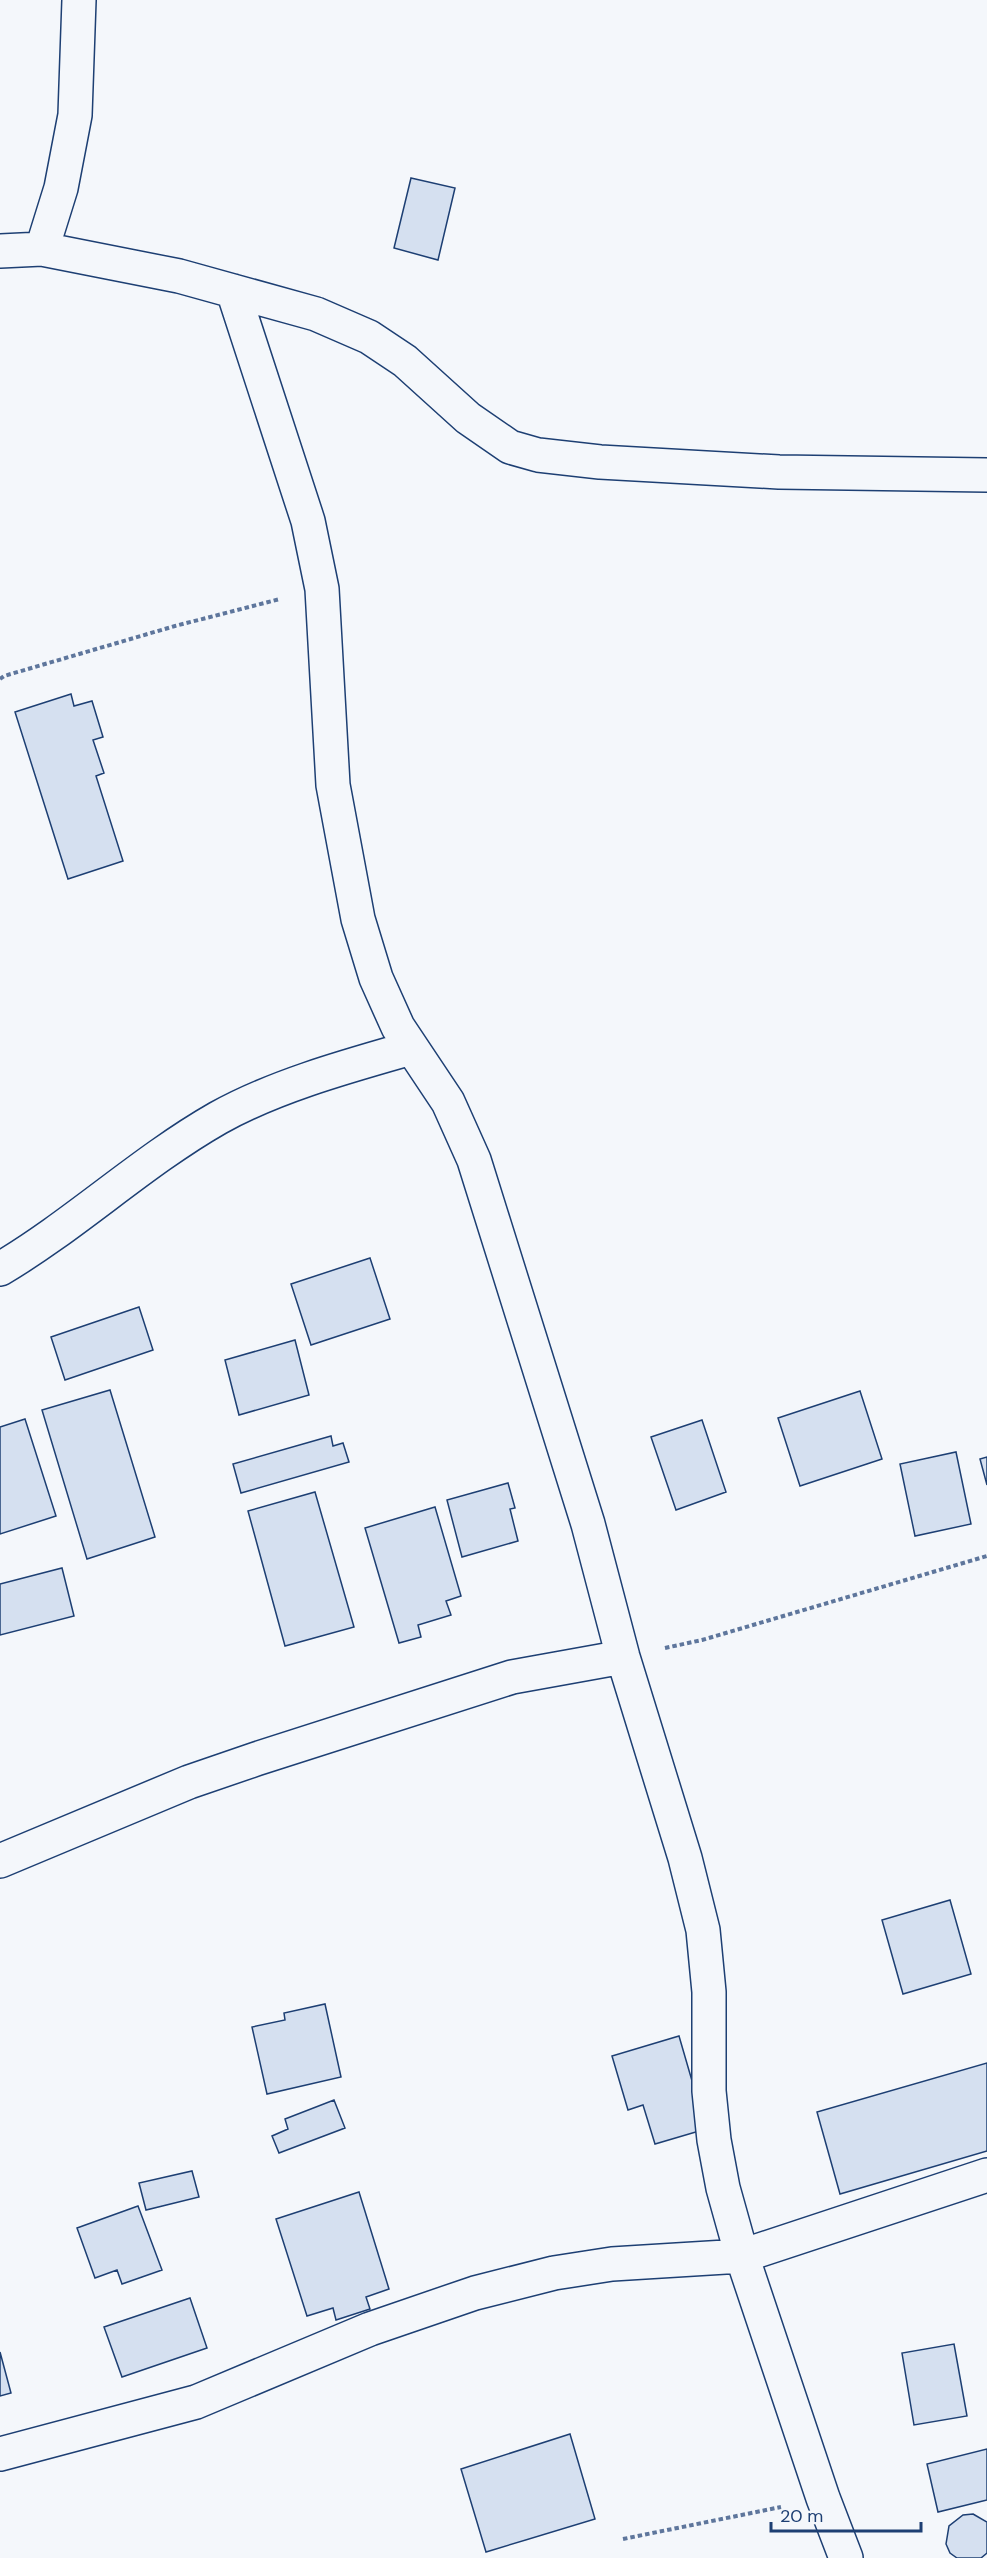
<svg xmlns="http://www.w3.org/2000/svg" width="987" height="2558" font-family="'DM Sans',sans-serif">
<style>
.building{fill:#d5e0f0;stroke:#1d3f73;stroke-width:1.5}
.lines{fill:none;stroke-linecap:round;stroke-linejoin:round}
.minor-casing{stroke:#1d3f73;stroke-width:36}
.path{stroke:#5e769c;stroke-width:4;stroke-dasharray:4.5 3;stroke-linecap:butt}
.minor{stroke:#f4f7fb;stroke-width:33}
</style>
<rect width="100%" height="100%" fill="#f4f7fb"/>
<!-- building -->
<path class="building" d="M411,178L455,188L438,260L394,248Z
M71,694L74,706L92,701L103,737L93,740L104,773L96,776L123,861L68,879L15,712Z
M370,1258L390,1319L311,1345L291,1284Z
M139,1307L153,1350L65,1380L51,1337Z
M295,1340L309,1395L239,1415L225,1360Z
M110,1390L155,1537L87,1559L42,1410Z
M860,1391L882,1459L800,1486L778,1418Z
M25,1419L56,1516L0,1534V1427Z
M702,1420L726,1492L676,1510L651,1437Z
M331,1436L333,1446L343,1443L349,1462L241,1493L233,1464Z
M956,1452L971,1524L915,1536L900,1464Z
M987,1457V1485L980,1459Z
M508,1483L515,1508L510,1509L518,1541L462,1557L447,1500Z
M315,1492L354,1627L285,1646L248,1511Z
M435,1507L461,1596L446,1601L451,1615L418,1625L421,1637L399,1643L365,1528Z
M62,1568L74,1616L0,1635V1584Z
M950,1900L971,1974L903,1994L882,1920Z
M325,2004L341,2077L267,2094L252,2027L285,2020L284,2013Z
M679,2036L706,2129L655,2144L643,2105L628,2110L612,2056Z
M987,2063V2151L840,2194L817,2112Z
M334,2100L345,2128L279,2153L272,2136L288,2129L285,2119Z
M192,2171L199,2197L146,2210L139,2183Z
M359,2192L389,2289L366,2297L370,2309L336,2320L333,2308L307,2316L276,2219Z
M138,2206L162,2270L122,2284L117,2270L95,2278L77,2228Z
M190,2298L207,2348L122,2377L104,2327Z
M954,2344L967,2416L914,2425L902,2353Z
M0,2352L11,2393L0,2396Z
M570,2434L595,2519L486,2552L461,2469Z
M987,2449V2500L938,2512L927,2464Z
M973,2514L987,2522V2553L981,2558H957L950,2553L946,2544L949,2526L963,2515Z"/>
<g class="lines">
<defs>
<path id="minor" d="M42,249L61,188L75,115L79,0
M0,251L42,249L179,276L316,314L369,337L405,361L468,418L510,447L538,455L600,462L779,472L987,475
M233,291L308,521L322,589L333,785L358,919L376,978L398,1027L448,1102L474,1160L588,1524L623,1657L685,1858L703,1930L709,1992V2091L714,2140L723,2188L742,2256L987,2175
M0,1269C76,1224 141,1162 218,1118C275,1086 348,1066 411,1048
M0,1861L189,1782L256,1759L512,1677L623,1657
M0,2454L196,2402L370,2329L475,2293L554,2273L612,2264L742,2256L823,2498L846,2558"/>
</defs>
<!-- minor casing -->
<use href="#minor" class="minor-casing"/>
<!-- path -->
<path class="path" d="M0,679L4,676L175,626L280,599
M665,1648L702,1640L987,1556
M623,2539L781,2507"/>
<!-- minor -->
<use href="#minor" class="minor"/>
</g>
<!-- scale -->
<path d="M771 2522v9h150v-9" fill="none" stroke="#1d3f73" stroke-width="3"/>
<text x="780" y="2522" font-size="18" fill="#1d3f73" stroke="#f4f7fb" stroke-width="4.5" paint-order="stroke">20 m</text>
</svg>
